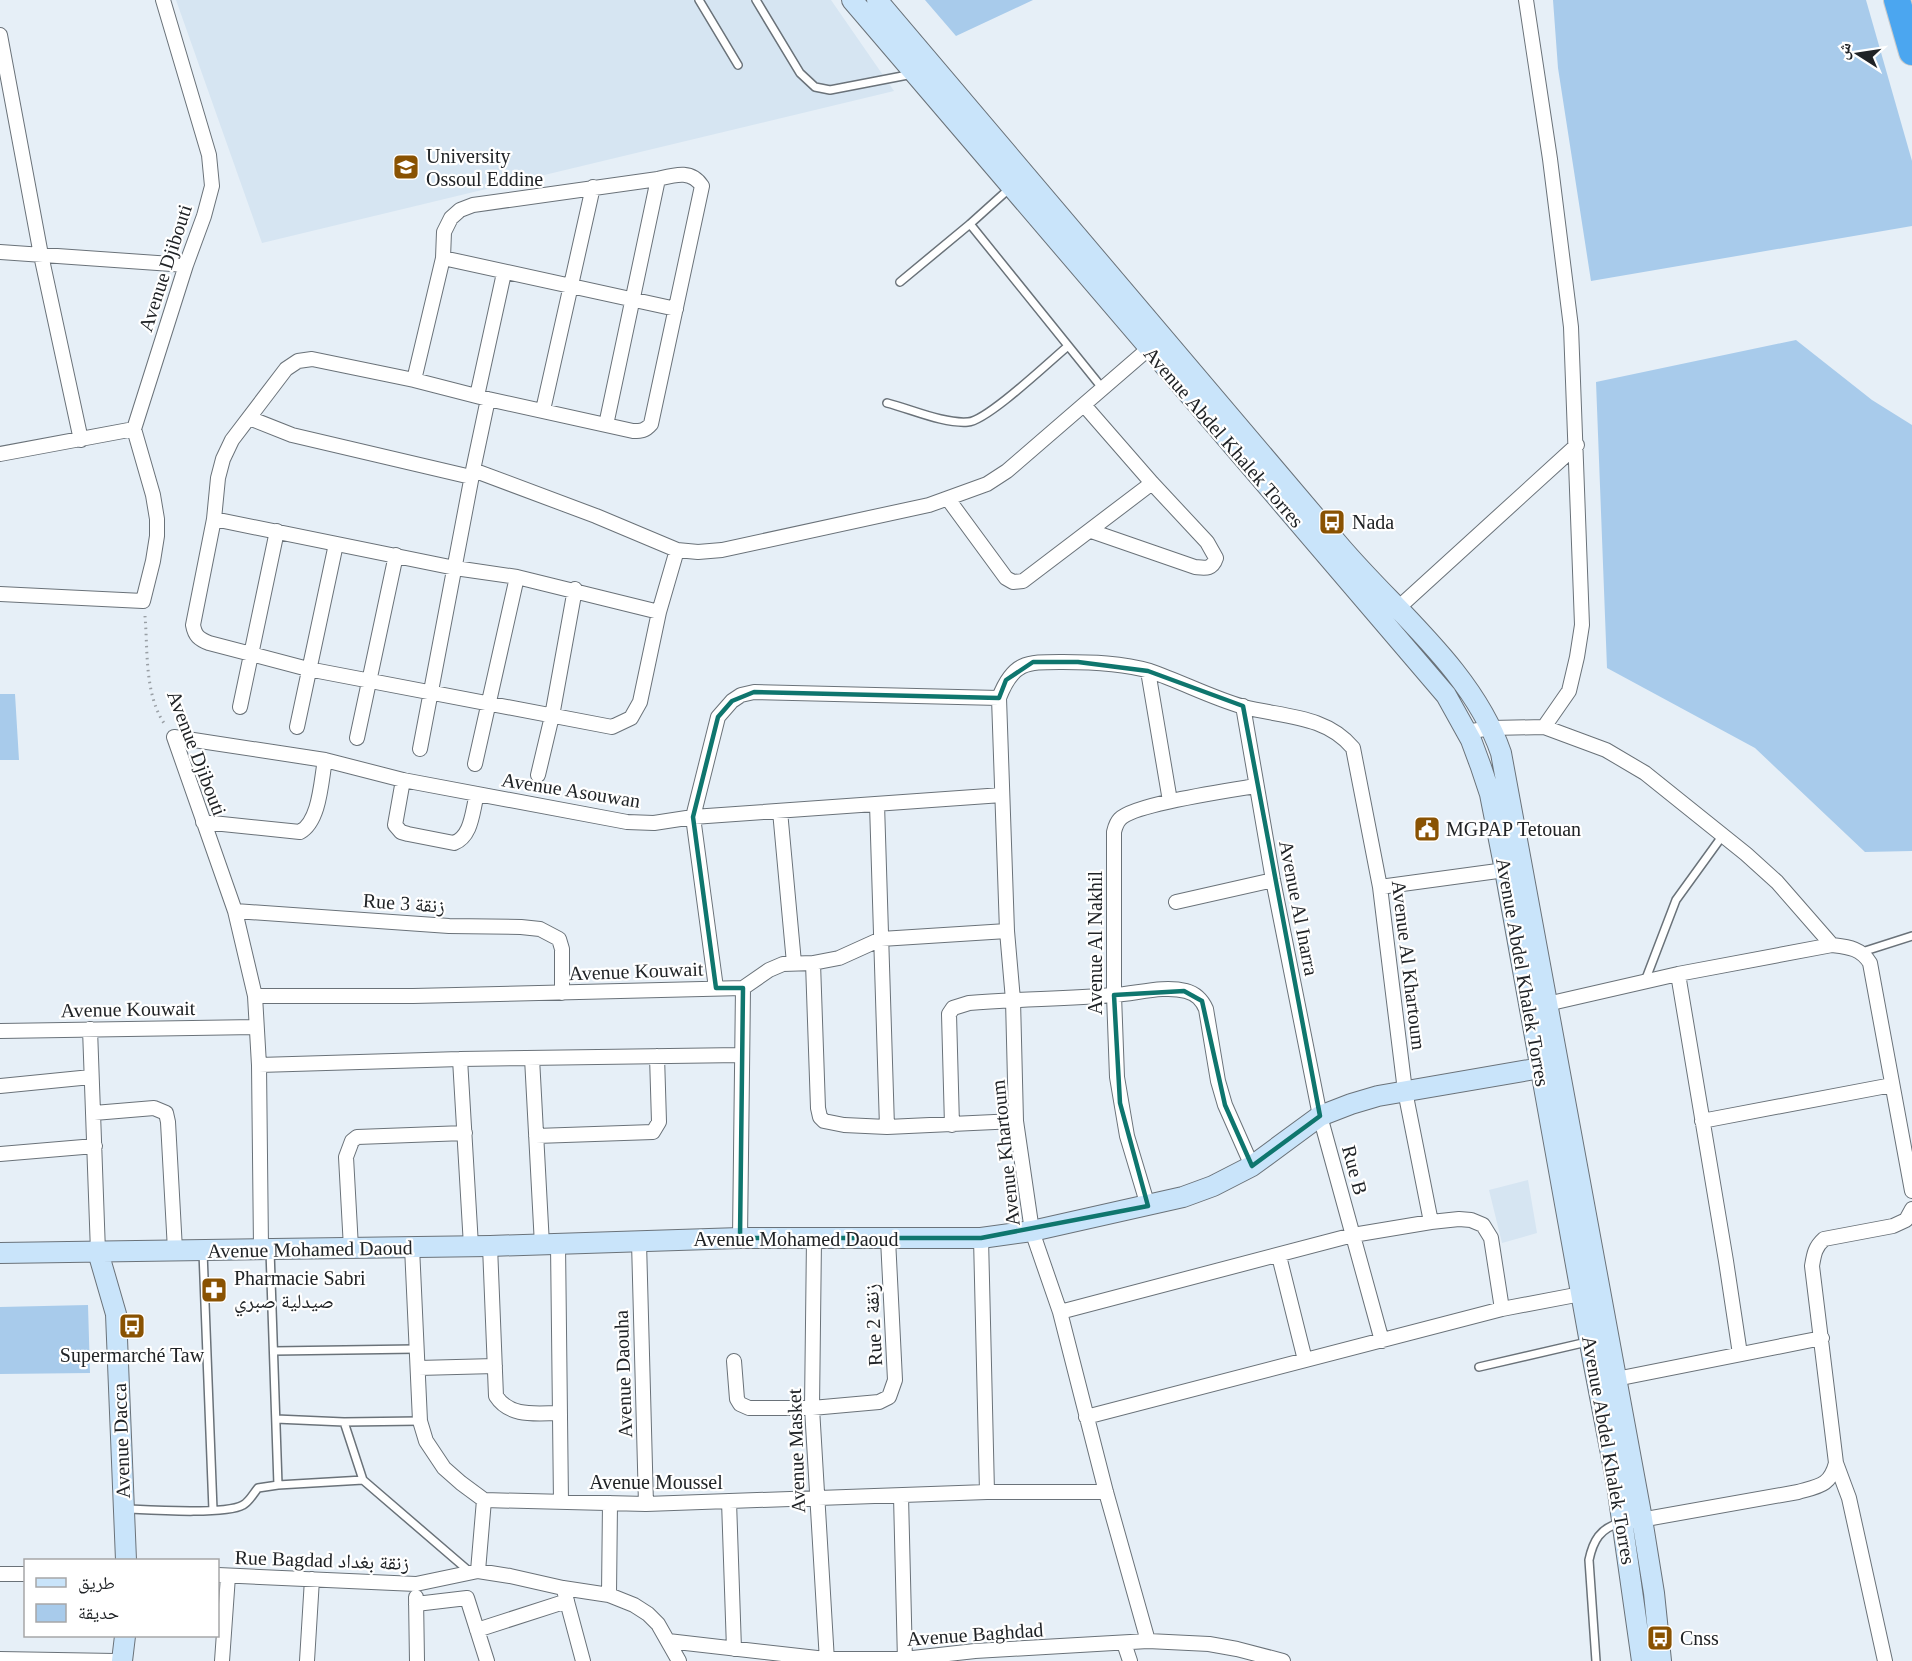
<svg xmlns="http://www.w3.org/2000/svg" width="1912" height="1661" font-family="'Times New Roman','Noto Naskh Arabic',serif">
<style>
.built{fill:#d6e5f2}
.green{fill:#a8cbeb}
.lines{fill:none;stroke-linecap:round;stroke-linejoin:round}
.lane-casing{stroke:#6a7279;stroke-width:10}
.street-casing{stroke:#6a7279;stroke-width:16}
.secondary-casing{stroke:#6a7279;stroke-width:22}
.highway-casing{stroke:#c9cacb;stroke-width:28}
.path{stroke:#999fa5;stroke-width:3;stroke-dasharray:1.5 4.5;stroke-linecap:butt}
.lane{stroke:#fff;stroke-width:7}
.street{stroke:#fff;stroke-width:14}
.secondary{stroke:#c9e4fa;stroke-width:20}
.highway{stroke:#4ba6f0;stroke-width:26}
.marked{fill:none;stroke:#0f766e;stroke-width:4.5;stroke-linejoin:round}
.labels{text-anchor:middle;stroke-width:4.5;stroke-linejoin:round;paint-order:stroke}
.poi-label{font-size:20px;fill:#202326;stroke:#fff;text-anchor:start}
.street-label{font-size:20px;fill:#202326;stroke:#fff}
</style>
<rect width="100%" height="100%" fill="#e6eff7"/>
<!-- built -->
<path class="built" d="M176,0H831L894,91L262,243Z
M1528,1180L1537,1233L1502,1243L1489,1190Z"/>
<!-- green -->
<path class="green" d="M925,0H1033L956,36Z
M1553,0H1866L1912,161V226L1591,281L1558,68Z
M1796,340L1872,400L1912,425V851L1865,852L1755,748L1607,668L1596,382Z
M0,694H15L19,760H0Z
M88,1305L90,1373L0,1374V1307Z"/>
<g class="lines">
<defs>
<path id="lane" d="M699,0L738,65
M756,0L800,73L815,87L830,90L913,74
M970,224L1103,389
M900,282L970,224L1010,188
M887,403C911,409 944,424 968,422C987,421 1050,361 1068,346
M1862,952L1912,936
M1645,981L1676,900L1723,835
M270,1250L278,1485L363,1480L344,1422L420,1421
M203,1252L213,1510
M274,1351L416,1349
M1479,1367L1587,1342
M276,1419L344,1422
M363,1480L470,1572
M127,1509C149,1510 226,1515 243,1505C249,1502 253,1494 258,1488L278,1485
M1596,1661L1589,1560C1593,1541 1600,1528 1620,1523"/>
<path id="street" d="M1526,0L1550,159L1571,327L1582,625L1577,657L1569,691L1544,727
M0,35L41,255L81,440
M0,252L186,265
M443,258L676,309
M414,380L443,258L444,232L451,218L460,210L473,205L658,179C674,175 691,169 702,186L651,424C645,431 641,431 633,431L488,399L414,380L312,359L298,361L286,369L232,440L223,459L218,478L214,519L193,625C195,636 199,639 209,643L308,669L612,727L631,718L640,702L659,612L677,550
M477,396L504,273
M1084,405L1152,483L1207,542L1216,558C1212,570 1205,568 1195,567L1091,531
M543,410L593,187
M249,418L292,435L471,477
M606,425L658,179
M0,454L134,429
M473,470L596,516L677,550L698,552L722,550L929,505L987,484L1007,471L1154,344
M948,499L1006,578L1013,582L1023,581L1152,483
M214,519L455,568L517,577L659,612
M0,594L143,601L153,561L157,536V519L153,495L134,429L186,265L204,216L212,186L209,155L163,0
M1397,609L1577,445
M1148,671L1170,801
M1243,706L1273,880L1320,1116L1382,1341
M240,707L277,531
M297,727L336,544
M1466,732L1491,728L1544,727L1606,750L1645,773L1746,854L1777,882L1832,945
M357,738L396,555
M420,749L473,470L488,399
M475,764L517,577
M538,775L552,716L575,589
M403,780L395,825L401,832L408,834L454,843C472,836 472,812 477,794
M877,804L887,1127
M780,811L794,963
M203,822L300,832C320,821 321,781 325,760
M1380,887L1505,870
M1176,902L1273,880
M235,911L449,926L521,927L540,929L559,939L562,949V993
M813,963L818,1108L820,1117L824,1121L844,1125L887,1127L1016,1121
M1678,974L1726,1261L1740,1354
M716,988L693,817L718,717L732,701L741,695L754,692L999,698
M255,996H413L743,988L769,970L783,964L813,963L839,958L881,939L1007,931
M1547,1004L1678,974L1832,945C1848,947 1861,948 1870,963L1912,1191
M90,1029L98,1252
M0,1031L256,1027
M532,1058L542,1245
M460,1059L471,1246
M259,1065L460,1059L741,1055
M0,1086L91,1077
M94,1113L154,1108L166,1113L168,1122L175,1250
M1702,1121L1892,1085
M952,1125L949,1014L953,1008L969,1003C1017,999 1065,999 1113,995C1136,994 1163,985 1186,991C1197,994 1202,1000 1206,1009L1218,1081L1225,1105L1252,1166
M536,1136L653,1132L659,1122L657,1056
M0,1154L95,1146
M1148,1206L1127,1136L1117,1077L1114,995V832C1115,828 1116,823 1120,819C1134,804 1232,790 1256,786
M740,1238L743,988
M981,1238L987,1492
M814,1239L812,1408L827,1661
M639,1242L646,1504
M558,1244L561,1502
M490,1246L496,1396C510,1418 537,1413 560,1413
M412,1247L420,1421L426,1441L444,1468L461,1483L484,1500L646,1504L987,1492H1106
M261,1248L259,1065L255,996L235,911L174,737L325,760L403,780L627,822L654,823L693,817L1002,795
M351,1248L346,1157L352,1141L357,1137L465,1133
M1279,1256L1305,1360
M1060,1312L1353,1235L1431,1222L1459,1219L1471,1220L1483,1225L1491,1238L1502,1309
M734,1361L737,1399L740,1404L749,1408H812L879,1402L889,1397L895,1380L888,1239
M418,1368L495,1366
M1616,1379L1822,1338
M1086,1417L1502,1309L1581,1294
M1836,1463L1849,1498L1885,1661
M901,1496L905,1661
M729,1501L734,1649
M1635,1521L1798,1492C1819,1486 1830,1486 1836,1463L1812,1266C1814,1254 1815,1247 1824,1239L1893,1226L1906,1220L1912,1209
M478,1571L484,1500
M0,1574H26
M218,1575L416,1584L478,1571L510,1576L563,1588L609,1595L634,1605L648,1614L658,1624L679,1661
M565,1594L583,1661
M609,1595L610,1503
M416,1597L417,1661
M416,1604L467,1598L487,1661
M477,1630L567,1601
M668,1641L826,1659H904L975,1651L1148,1641L1209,1644L1237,1649L1283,1661
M1148,1641L1106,1492L1060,1312L1032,1231L1016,1121L1013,1000L1007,931L999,698C1013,661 1027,662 1063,662C1092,662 1122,663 1150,671C1182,682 1212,698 1244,707C1283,717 1326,715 1353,748L1380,887L1405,1091L1431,1222
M1124,1643L1130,1661
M0,1659L115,1661
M222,1661L228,1576
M307,1661L312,1579"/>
<path id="secondary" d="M852,0L1446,695L1471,740L1481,767L1490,794L1505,870L1594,1365L1617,1485L1642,1661
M877,0C1031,182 1186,363 1339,545C1395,611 1473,671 1501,753L1642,1519L1654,1593L1661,1661
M98,1252L116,1314L126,1560
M0,1253L490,1246L740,1238H981L1032,1231L1183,1197L1213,1186L1252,1166L1320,1116L1351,1104L1378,1096L1552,1066
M122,1661L125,1636"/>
<path id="highway" d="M1897,0L1912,52"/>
</defs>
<!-- lane casing -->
<use href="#lane" class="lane-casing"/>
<!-- street casing -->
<use href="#street" class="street-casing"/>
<!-- secondary casing -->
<use href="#secondary" class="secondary-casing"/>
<!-- highway casing -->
<use href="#highway" class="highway-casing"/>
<!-- path -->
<path class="path" d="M145,616C148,651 144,696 166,726"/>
<!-- lane -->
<use href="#lane" class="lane"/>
<!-- street -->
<use href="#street" class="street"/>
<!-- secondary -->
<use href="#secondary" class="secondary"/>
<!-- highway -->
<use href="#highway" class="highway"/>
</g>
<!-- marked area -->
<path class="marked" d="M1033,662H1078L1148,671L1243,706L1320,1116L1252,1166L1225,1105L1202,1001L1184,991L1114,995L1120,1103L1148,1206L981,1238H740L743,988H716L693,817L718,717L732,701L754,692L999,698L1006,680Z"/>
<!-- icons -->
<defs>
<symbol id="university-square" viewBox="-11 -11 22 22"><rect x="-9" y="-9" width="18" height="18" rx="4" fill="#895202" stroke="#fff"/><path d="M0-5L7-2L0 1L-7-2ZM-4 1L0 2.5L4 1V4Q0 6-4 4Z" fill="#fff"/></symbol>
<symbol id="bus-square" viewBox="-11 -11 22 22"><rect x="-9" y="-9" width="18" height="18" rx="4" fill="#895202" stroke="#fff"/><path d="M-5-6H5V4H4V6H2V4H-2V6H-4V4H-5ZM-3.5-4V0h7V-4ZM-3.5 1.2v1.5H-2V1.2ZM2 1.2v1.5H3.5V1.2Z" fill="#fff"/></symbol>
<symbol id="civic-square" viewBox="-11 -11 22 22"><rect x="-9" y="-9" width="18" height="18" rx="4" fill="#895202" stroke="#fff"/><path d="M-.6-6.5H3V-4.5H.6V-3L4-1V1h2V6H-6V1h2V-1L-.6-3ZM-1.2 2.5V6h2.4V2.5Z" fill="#fff"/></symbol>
<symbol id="pharmacy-square" viewBox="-11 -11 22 22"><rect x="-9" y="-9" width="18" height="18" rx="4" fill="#895202" stroke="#fff"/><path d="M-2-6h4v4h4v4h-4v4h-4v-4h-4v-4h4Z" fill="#fff"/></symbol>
</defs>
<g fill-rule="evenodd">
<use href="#university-square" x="391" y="152" width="30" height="30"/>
<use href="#bus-square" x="1317" y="507" width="30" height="30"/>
<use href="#civic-square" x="1412" y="814" width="30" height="30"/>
<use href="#pharmacy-square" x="199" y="1275" width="30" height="30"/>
<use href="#bus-square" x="117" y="1311" width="30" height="30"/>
<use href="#bus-square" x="1645" y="1623" width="30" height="30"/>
</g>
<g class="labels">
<!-- poi labels -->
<g class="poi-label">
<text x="426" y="163">University<tspan x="426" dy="23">Ossoul Eddine</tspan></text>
<text x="1352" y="529">Nada</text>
<text x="1446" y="836">MGPAP Tetouan</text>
<text x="234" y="1285">Pharmacie Sabri<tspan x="234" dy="23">صيدلية صبري</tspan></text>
<text x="132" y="1362" text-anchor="middle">Supermarché Taw</text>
<text x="1680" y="1645">Cnss</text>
</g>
<!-- street labels -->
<g class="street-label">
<text transform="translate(165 268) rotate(-72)" y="7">Avenue Djibouti</text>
<text transform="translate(1224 437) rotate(49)" y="7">Avenue Abdel Khalek Torres</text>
<text transform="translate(197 753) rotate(69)" y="7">Avenue Djibouti</text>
<text transform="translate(571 790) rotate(9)" y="7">Avenue Asouwan</text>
<text transform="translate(404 903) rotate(4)" y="7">Rue 3 زنقة</text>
<text transform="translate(1299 908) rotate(79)" y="7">Avenue Al Inarra</text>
<text transform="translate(1095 943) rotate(-90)" y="7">Avenue Al Nakhil</text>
<text transform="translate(1409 965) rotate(83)" y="7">Avenue Al Khartoum</text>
<text transform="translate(636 971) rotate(-2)" y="7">Avenue Kouwait</text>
<text transform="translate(1523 972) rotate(80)" y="7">Avenue Abdel Khalek Torres</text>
<text transform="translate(128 1009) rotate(-1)" y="7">Avenue Kouwait</text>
<text transform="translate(1005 1153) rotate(-96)" y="7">Avenue Khartoum</text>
<text transform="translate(1355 1170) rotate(75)" y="7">Rue B</text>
<text x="796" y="1246">Avenue Mohamed Daoud</text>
<text transform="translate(310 1249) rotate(-1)" y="7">Avenue Mohamed Daoud</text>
<text transform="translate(873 1325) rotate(-93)" y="7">Rue 2 زنقة</text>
<text transform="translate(623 1374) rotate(-92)" y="7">Avenue Daouha</text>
<text transform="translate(121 1441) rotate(-92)" y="7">Avenue Dacca</text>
<text transform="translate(1609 1450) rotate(80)" y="7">Avenue Abdel Khalek Torres</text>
<text transform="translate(796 1451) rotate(-92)" y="7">Avenue Masket</text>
<text x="656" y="1489">Avenue Moussel</text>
<text transform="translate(322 1560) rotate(2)" y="7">Rue Bagdad زنقة بغداد</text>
<text transform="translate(975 1634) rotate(-4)" y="7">Avenue Baghdad</text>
</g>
</g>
<!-- legend -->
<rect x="24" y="1559" width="195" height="78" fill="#ffffff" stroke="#a6a7a8" stroke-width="1.5"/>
<rect x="36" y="1578" width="30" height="9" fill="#c9e4fa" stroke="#a6a7a8" stroke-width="1.5"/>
<text x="78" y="1589" font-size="18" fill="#202326">طريق</text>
<rect x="36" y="1604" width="30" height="18" fill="#a8cbeb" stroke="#a6a7a8" stroke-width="1.5"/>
<text x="78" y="1619" font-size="18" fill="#202326">حديقة</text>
<!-- north arrow -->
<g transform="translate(1858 54) rotate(282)" stroke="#ffffff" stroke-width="4.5" paint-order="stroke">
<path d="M0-4.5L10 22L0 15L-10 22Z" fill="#202326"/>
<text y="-9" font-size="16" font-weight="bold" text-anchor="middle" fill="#202326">ش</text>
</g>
</svg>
